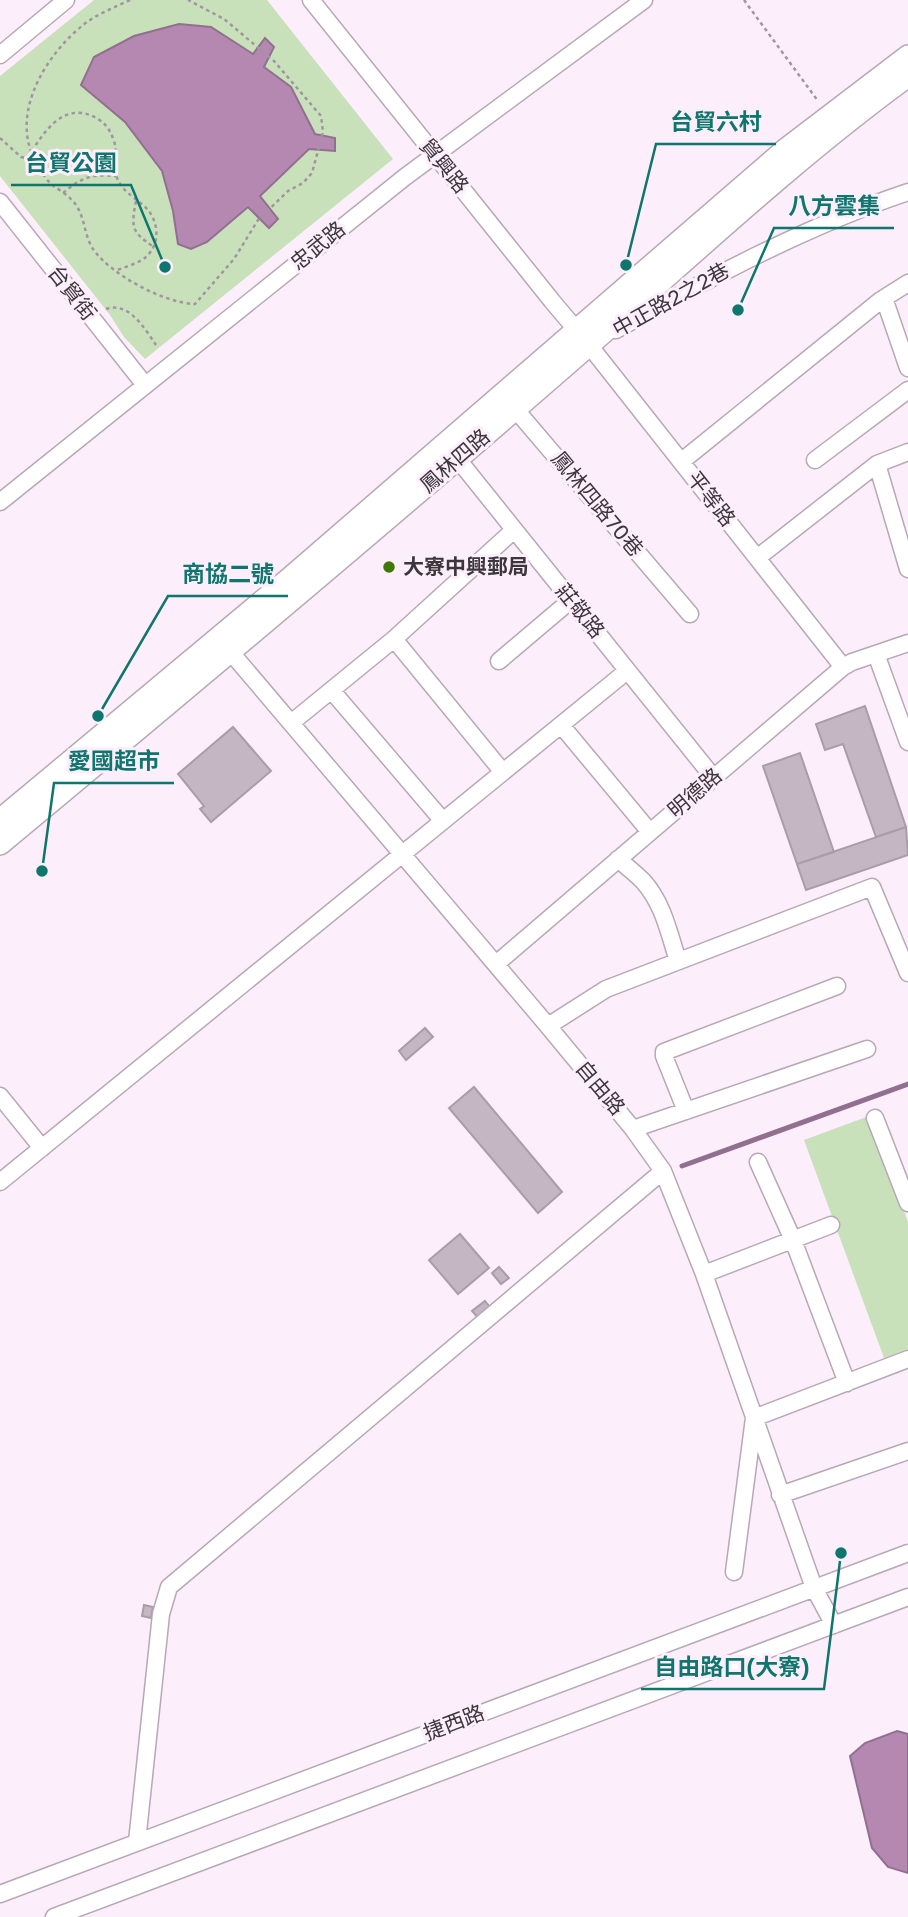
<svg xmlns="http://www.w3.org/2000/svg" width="908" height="1917" font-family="'Golos Text','Noto Sans TC',sans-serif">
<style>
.green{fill:#c8e1ba}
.water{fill:#b588b2;stroke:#91708f;stroke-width:2}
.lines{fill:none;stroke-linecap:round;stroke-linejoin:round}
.stream{stroke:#91708f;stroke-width:5}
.building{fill:#c4b6c3;stroke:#aa9da9;stroke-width:2}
.minor-casing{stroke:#b6a9b5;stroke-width:19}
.major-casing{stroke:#b6a9b5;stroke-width:24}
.path{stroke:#a0969f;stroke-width:2.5;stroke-dasharray:3.5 3.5;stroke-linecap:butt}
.minor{stroke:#fff;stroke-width:16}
.major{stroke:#fff;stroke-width:21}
.poi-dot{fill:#417707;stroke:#fceefb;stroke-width:2.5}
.labels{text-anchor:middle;stroke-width:6;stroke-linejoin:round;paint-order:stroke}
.street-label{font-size:21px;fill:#3c373c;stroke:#fceefb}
.poi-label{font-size:21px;font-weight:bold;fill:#3c373c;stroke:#fceefb;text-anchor:start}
.leader{fill:none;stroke:#0f766e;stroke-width:2.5}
.callout-dot{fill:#0f766e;stroke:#fceefb;stroke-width:2.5}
.callout-label{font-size:23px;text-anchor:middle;font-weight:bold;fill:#0f766e;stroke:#fceefb;stroke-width:6;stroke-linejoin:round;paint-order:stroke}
</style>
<rect width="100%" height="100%" fill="#fceefb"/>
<!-- green -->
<path class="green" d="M94,0H267L393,159L145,359L124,337L110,315L0,176V76Z
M869,1116L908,1222V1349L884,1358L804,1140Z"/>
<!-- water -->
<path class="water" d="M179,24L211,27L253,54L265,38L274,47L264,67L291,87L315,134L335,138V151L309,149L260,196L278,219L269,228L248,207L207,242L191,249L178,244L173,211L162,171L125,122L81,85L94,57L134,36Z
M897,1731L908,1734V1873L888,1867L872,1848L850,1756L865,1743Z"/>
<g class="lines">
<!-- stream -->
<path class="stream" d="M682,1166L908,1084"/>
</g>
<!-- building -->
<path class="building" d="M865,706L906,827L876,837L843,744L825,750L816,724Z
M233,727L271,771L211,822L200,809L204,806L178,774Z
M800,753L834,852L797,864L763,766Z
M906,827L908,855L806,890L797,864Z
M425,1028L433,1037L406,1060L399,1051Z
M474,1087L562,1192L538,1213L449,1108Z
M460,1234L489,1268L458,1294L429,1260Z
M499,1267L509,1278L501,1284L492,1273Z
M485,1301L493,1311L481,1321L472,1311Z
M144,1605L153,1607L151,1618L142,1616Z"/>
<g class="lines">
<defs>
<path id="minor" d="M311,0L552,301L589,345L843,667
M0,55L66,0
M0,202L145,385
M884,298L908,368
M616,330C710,278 806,226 908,192
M510,403L690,614
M452,452L713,777
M815,460L908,390
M682,461L881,300L908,283
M877,464L908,569
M0,502L405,177L644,0
M757,558L877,464L908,452
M394,639L502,771
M223,643L548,1026L633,1129L663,1171L704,1274L814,1588L834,1625
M876,654L908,742
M499,661L571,600
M332,691L443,821
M291,723L394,639L514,530
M561,725L650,832
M618,859C626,866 635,873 643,881C663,903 669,933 678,961
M496,964L843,667L852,662L908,643
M548,1026L606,989L872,887L908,973
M0,1096L42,1148
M686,1111L664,1056V1052L837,986
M875,1118L908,1203
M633,1129L867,1049
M758,1162L793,1240L847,1383
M0,1182L627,671
M704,1274L831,1225
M780,1495L908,1451
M734,1572L754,1418L908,1359
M137,1842L161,1614L169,1587L663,1171
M0,1894L908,1553
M54,1917L908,1597"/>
<path id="major" d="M0,820L290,578L786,149L908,56
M0,844C190,686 379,528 566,365C679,268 787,164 908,76"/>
</defs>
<!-- minor casing -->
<use href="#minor" class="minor-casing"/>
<!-- major casing -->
<use href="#major" class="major-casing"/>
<!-- path -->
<path class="path" d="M130,0C115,7 100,13 87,22C48,51 8,113 36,162C40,169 45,178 51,184C59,190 70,196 76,205C85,218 84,235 93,249C111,275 164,303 195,304L234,259L258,220L288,191L303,183L312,173L323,132L321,116L274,61L224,19L188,0
M744,0L818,101
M0,138L21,157L34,159
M32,151C45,130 63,105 90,115C104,121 109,127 114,141C118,153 113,166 117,178C123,192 133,196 143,205C160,219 162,247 142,260C135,264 126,267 117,270
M63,193C82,177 91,174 116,176
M136,201C131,227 131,232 154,247
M106,309C129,301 145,329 156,345"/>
<!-- minor -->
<use href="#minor" class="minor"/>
<!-- major -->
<use href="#major" class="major"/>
</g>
<!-- markers -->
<circle class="poi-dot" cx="389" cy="567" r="7"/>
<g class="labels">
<!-- street labels -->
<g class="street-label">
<text transform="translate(444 166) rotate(51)" y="7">貿興路</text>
<text transform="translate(318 246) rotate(-39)" y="7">忠武路</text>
<text transform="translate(72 293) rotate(52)" y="7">台貿街</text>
<text transform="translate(671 300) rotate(-29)" y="7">中正路2之2巷</text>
<text transform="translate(455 461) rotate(-41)" y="7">鳳林四路</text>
<text transform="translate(711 499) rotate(52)" y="7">平等路</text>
<text transform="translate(597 504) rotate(50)" y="7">鳳林四路70巷</text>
<text transform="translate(580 611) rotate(51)" y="7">莊敬路</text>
<text transform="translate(695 793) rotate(-41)" y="7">明德路</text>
<text transform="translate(600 1088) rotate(50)" y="7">自由路</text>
<text transform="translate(454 1723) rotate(-21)" y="7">捷西路</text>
</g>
<!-- poi labels -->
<g class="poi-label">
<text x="403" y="574">大寮中興郵局</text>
</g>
</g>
<!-- callouts -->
<path class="leader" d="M626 265L656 144H776M165 267L131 185H11M738 310L774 228H894M98 716L168 596H288M42 871L54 783H174M841 1553L824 1689H641"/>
<g class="callout-dot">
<circle cx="626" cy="265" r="7"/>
<circle cx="165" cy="267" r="7"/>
<circle cx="738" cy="310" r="7"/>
<circle cx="98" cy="716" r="7"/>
<circle cx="42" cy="871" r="7"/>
<circle cx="841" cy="1553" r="7"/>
</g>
<g class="callout-label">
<text x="716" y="130">台貿六村</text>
<text x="71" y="171">台貿公園</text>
<text x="834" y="214">八方雲集</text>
<text x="228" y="582">商協二號</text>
<text x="114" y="769">愛國超市</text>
<text x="732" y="1675">自由路口(大寮)</text>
</g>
</svg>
